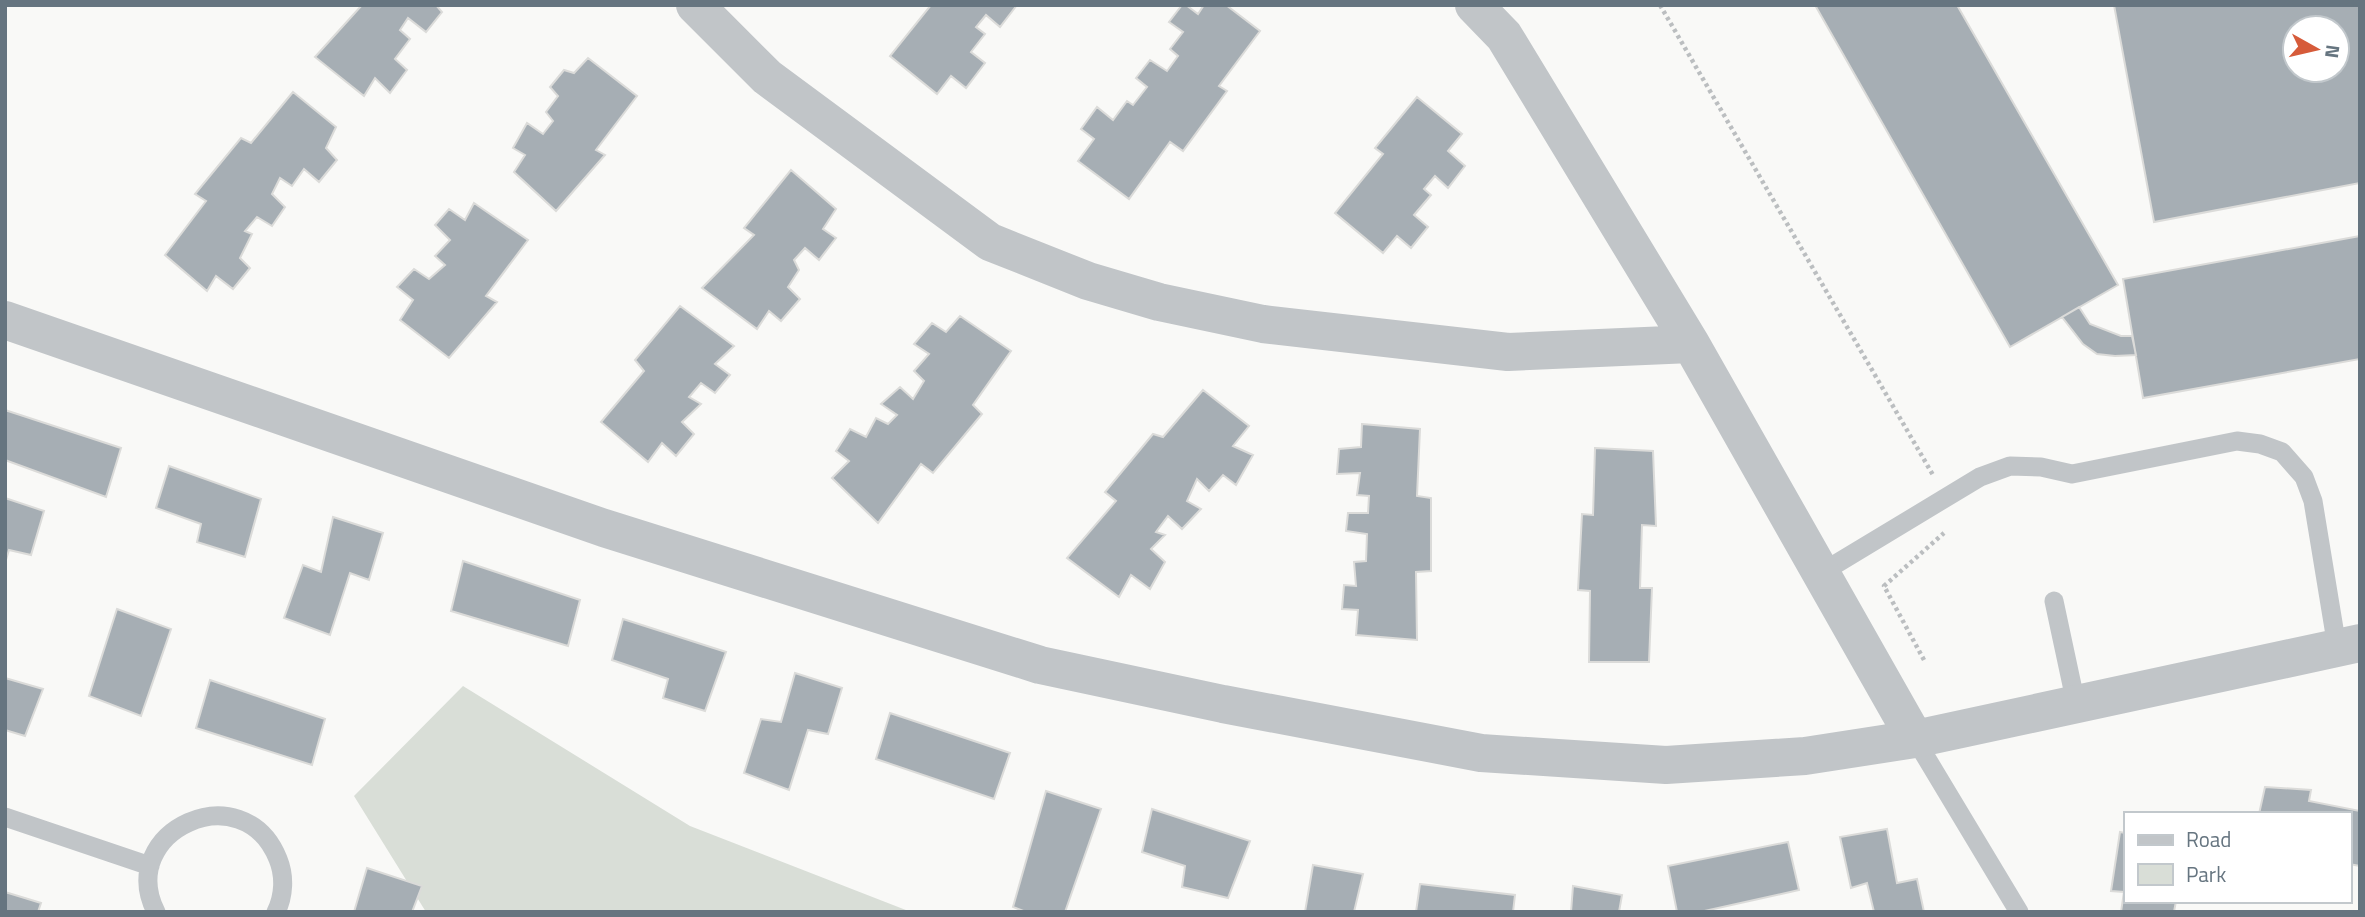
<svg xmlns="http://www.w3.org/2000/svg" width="2365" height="917" font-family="'Titillium Web',sans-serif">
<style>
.green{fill:#d9ded7}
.building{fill:#a6aeb4;stroke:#dbdbd9;stroke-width:2;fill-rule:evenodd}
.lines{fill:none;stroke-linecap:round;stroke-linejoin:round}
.path{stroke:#bbbec0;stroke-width:4.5;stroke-dasharray:3.5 3.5;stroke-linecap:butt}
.lane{stroke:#c1c5c8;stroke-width:19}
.street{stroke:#c1c5c8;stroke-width:38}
</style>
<rect width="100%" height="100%" fill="#f9f9f7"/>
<!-- green -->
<path class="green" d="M463,686L690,826L911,912H426L354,796Z"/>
<!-- building -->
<path class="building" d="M362,5H436L442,12L426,32L408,18L400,30L410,39L395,59L407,70L390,93L375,78L364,96L315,57Z
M931,5H1017L1000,27L986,15L976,27L985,34L971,52L985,63L966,88L951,76L937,94L890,56Z
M1182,5H1186L1198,14L1204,5H1226L1260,31L1219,86L1227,91L1183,151L1170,142L1129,199L1078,161L1094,139L1081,129L1097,107L1113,120L1127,101L1133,105L1147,87L1136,78L1150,60L1167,71L1178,56L1170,49L1183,32L1169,22Z
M1815,5H1957L2118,285L2010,347Z
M2114,5H2360V183L2154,222ZM2295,28H2337V70H2295Z
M588,58L637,96L596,150L605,155L556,211L514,172L525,155L513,148L527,123L543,134L553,121L546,112L558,96L550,87L564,70L574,73Z
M293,92L336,127L326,148L337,160L319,182L304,169L292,186L280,178L272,194L285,207L272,226L257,217L245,231L252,234L240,258L250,268L233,289L216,276L207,291L165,255L206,201L195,194L241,138L251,143Z
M1417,97L1462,134L1448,151L1465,166L1448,188L1435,176L1424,189L1431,195L1414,215L1428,227L1411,248L1397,236L1383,253L1335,213L1383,154L1375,148Z
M791,170L836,209L823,229L836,238L819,260L805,248L794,260L799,270L788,287L800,299L781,321L769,311L757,329L702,288L754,235L744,228Z
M474,203L528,240L486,296L497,302L449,358L400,320L413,300L397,287L414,269L429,279L445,265L435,256L450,240L435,225L449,209L465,220Z
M2360,236V359L2143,398L2123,279Z
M680,306L734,346L715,364L730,375L715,393L701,383L689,397L701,404L682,422L694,434L676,456L662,443L648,462L601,422L644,371L635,360Z
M2079,307L2090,324L2121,336H2132L2136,355L2115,356L2097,354L2083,344L2062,317Z
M960,316L1011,351L973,405L982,414L933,473L921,464L878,523L832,478L849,461L836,451L850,429L866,437L876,418L888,424L897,415L881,404L900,387L913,399L924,381L914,371L929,354L914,344L932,323L946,332Z
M1203,390L1249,426L1233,446L1253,455L1236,485L1223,475L1209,491L1197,479L1187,501L1201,509L1182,529L1168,516L1156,532L1165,535L1151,549L1165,562L1150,589L1131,575L1119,597L1067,558L1116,501L1105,492L1153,434L1163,437Z
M5,410L121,448L106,497L5,460Z
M1362,424L1420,429L1417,496L1431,498V571L1416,572L1417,640L1356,635L1358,610L1342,609L1344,585L1356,586L1354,562L1366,561L1367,534L1346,531L1348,513H1368L1369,496L1357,495L1360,473L1337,474L1339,449L1361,447Z
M1595,448L1653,451L1656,526L1642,525L1640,588H1652L1649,662H1589L1590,591L1578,590L1582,514L1593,515Z
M169,466L261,499L245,557L197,542L201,524L156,508Z
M5,498L44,511L31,555L9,550L5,563Z
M333,517L383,533L369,580L350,573L330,635L284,618L303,565L321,572Z
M463,561L580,600L568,646L451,611Z
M117,609L171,629L141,716L89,696Z
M623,619L726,652L705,711L663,698L668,679L612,660Z
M795,673L842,688L828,734L808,730L789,790L744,773L761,719L781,722Z
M5,678L43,689L25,736L5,730Z
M210,680L325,719L312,765L196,728Z
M890,713L1010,753L994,799L876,759Z
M2265,787L2311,790L2309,801L2360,811V866L2349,864V814H2259Z
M1046,791L1101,809L1065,912H1026L1013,907Z
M1152,809L1250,841L1228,898L1182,887L1185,866L1142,852Z
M1887,829L1897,883L1917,879L1924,912H1874L1867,883L1851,888L1840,837Z
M2120,832L2125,833V901H2176L2174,912H2121L2124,892L2111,891Z
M1788,842L1799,890L1700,912H1677L1668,866Z
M1313,865L1363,874L1354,912H1305Z
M367,868L422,886L412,912H354Z
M1420,884L1515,895L1513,912H1416Z
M1573,886L1622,895L1619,912H1571Z
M5,892L41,903L38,912H5Z"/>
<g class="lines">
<!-- path -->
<path class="path" d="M1660,5L1933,475
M1924,660L1884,586L1944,533"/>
<!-- lane -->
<path class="lane" d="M1821,573L1980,477L2010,466L2041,467L2072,474L2237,441L2260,444L2282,452L2304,477L2313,501L2337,647
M2054,601L2076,704
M1915,739L2019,912
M5,817L150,866
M156,912C115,831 243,772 278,859C285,876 284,896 276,912"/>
<!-- street -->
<path class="street" d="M695,5L767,77L990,242L1088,281L1159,302L1263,324L1508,352L1691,344
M1474,5L1504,36L1691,344L1915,739
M5,320L604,528L1040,665L1223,704L1481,753L1666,765L1805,756L1915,739L2360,643"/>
</g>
<!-- border -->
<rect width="2365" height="917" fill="none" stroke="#667580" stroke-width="14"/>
<!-- legend -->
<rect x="2124" y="812" width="228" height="91" fill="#ffffff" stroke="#c2c8cc" stroke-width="2"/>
<rect x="2138" y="835" width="35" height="10" fill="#c1c5c8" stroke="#c2c8cc" stroke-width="2"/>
<text x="2186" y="847" font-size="21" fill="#667580">Road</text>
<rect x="2138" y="864" width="35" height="21" fill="#d9ded7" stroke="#c2c8cc" stroke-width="2"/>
<text x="2186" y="882" font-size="21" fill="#667580">Park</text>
<!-- north arrow -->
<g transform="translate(2316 49) rotate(98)"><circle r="33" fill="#ffffff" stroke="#c2c8cc" stroke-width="2"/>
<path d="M0-5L12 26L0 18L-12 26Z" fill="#d65b3a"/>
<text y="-10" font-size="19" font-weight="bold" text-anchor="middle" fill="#667580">N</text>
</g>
</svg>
